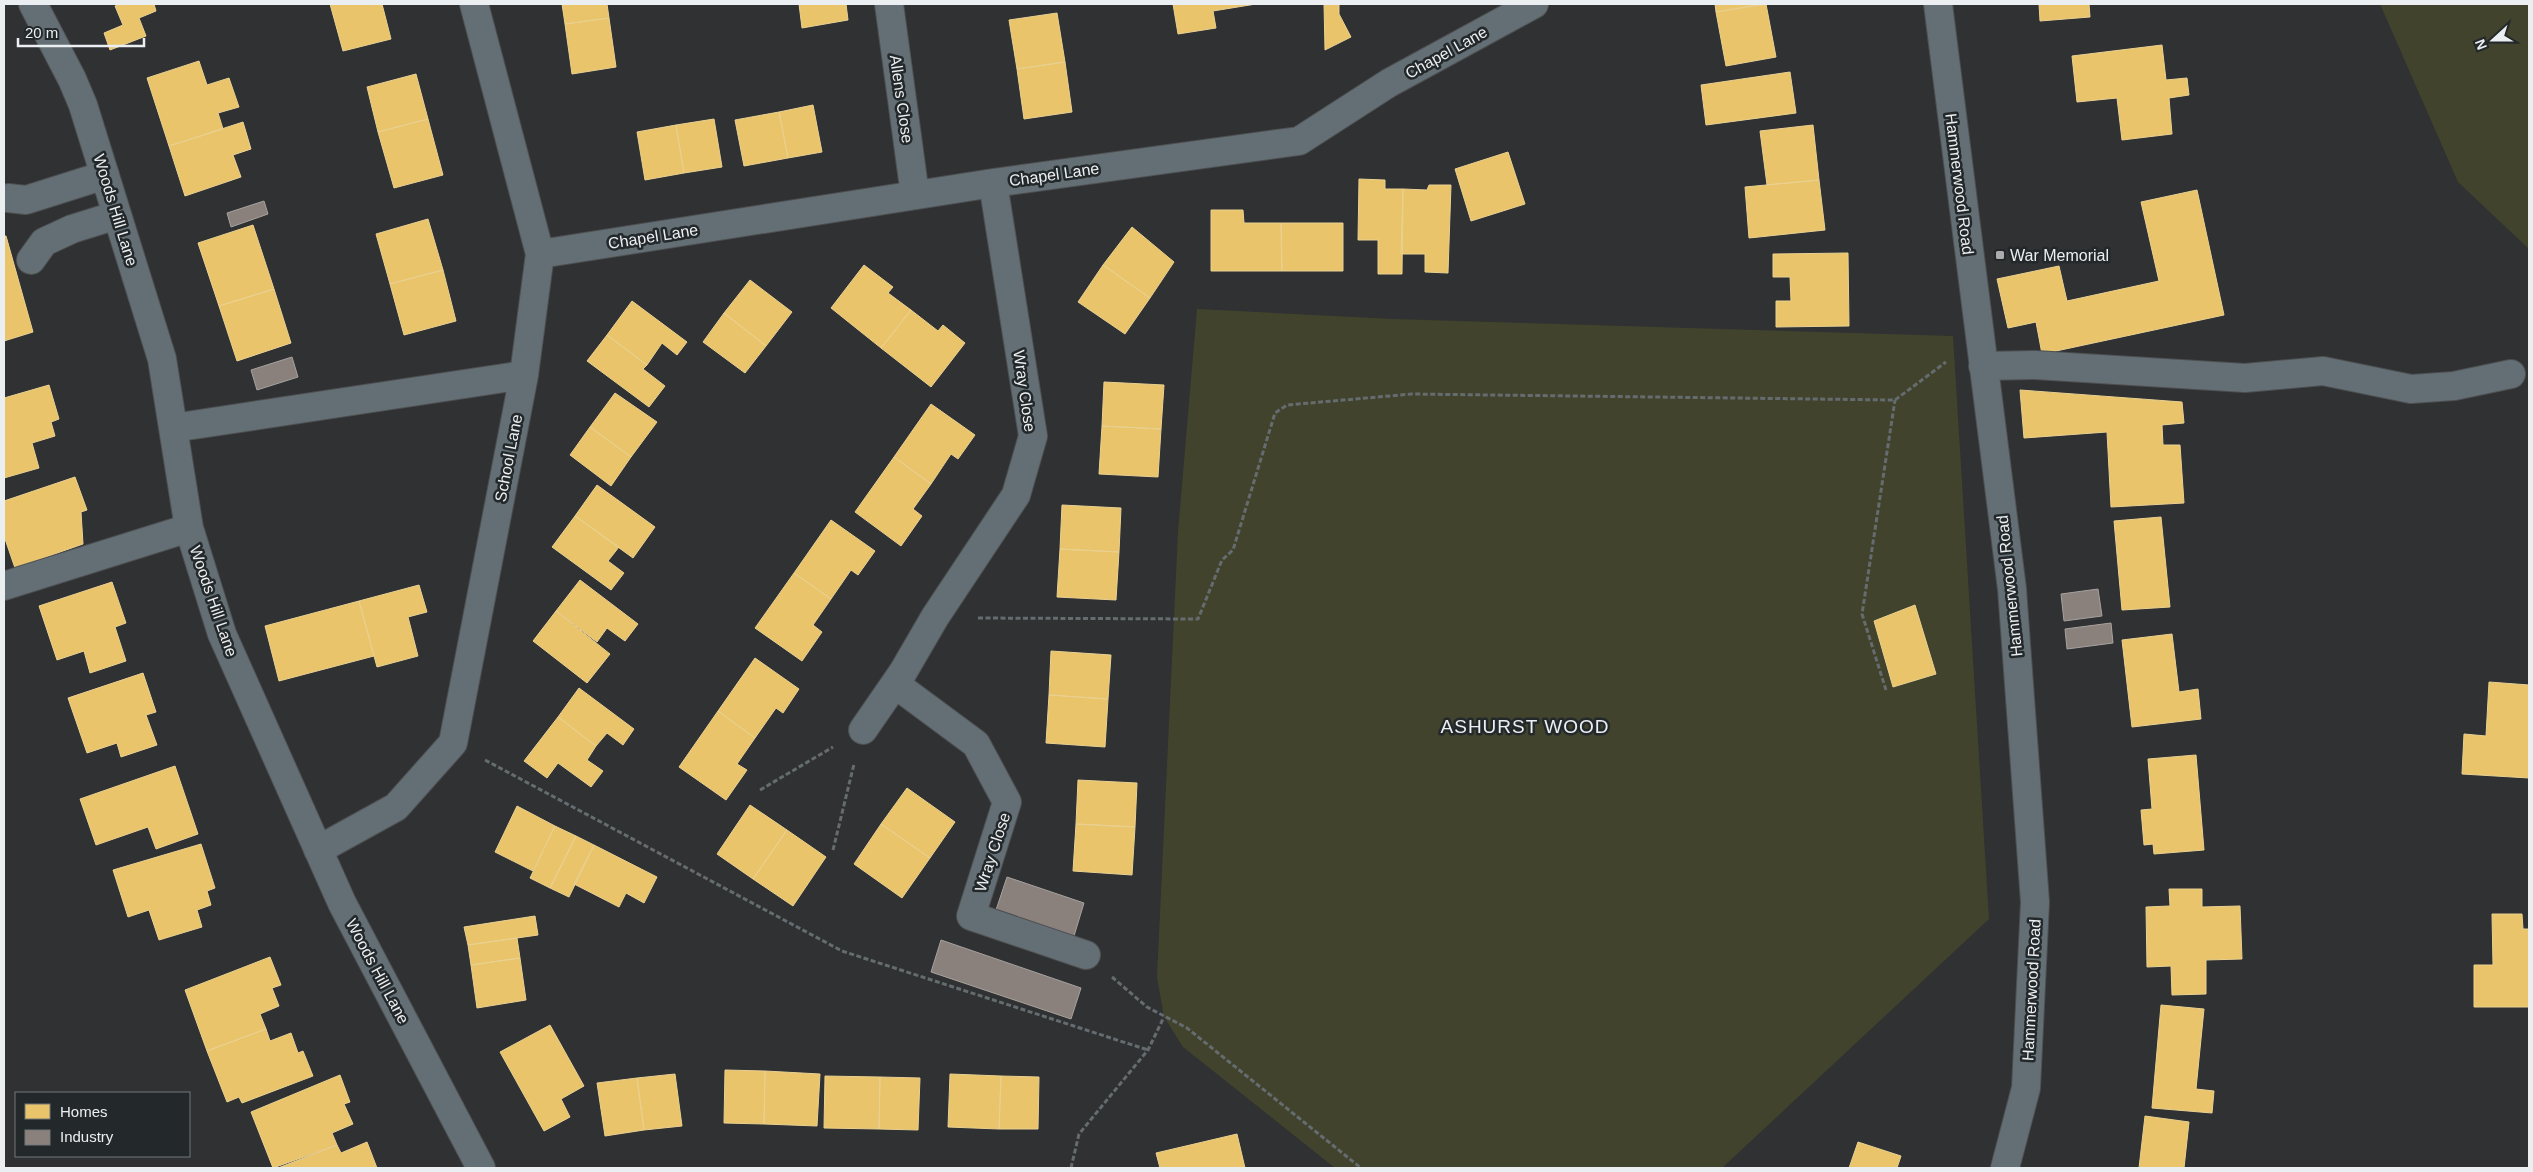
<svg xmlns="http://www.w3.org/2000/svg" width="2533" height="1172" font-family="Helvetica,sans-serif">
<style>
.green{fill:#42432c}
.homes{fill:#e9c46a;stroke:#ead192}
.industry{fill:#8a817c;stroke:#a7a29f}
.lines{fill:none;stroke-linecap:round;stroke-linejoin:round}
.minor-casing{stroke:#4e4f51;stroke-width:30}
.path{stroke:#656c6f;stroke-width:3;stroke-dasharray:5 2.5;stroke-linecap:butt}
.minor{stroke:#636f75;stroke-width:28}
.poi-dot{fill:#aaacae;stroke:#23282b;stroke-width:2}
.labels{text-anchor:middle;stroke-width:5;stroke-linejoin:round;paint-order:stroke}
.street-label{font-size:16px;fill:#eceff1;stroke:#23282b}
.poi-label{font-size:16px;fill:#eceff1;stroke:#23282b;text-anchor:start}
.quarter-label{font-size:19px;letter-spacing:1px;fill:#eceff1;stroke:#23282b}
</style>
<rect width="100%" height="100%" fill="#2f3133"/>
<!-- green -->
<path class="green" d="M2380,4H2529V249L2458,182Z
M1197,309L1392,319L1953,336L1989,919L1722,1168H1335L1183,1047L1164,1017L1157,977L1178,532Z"/>
<!-- homes -->
<path class="homes" d="M120,4H154L156,11L139,18L146,36L110,50L104,33L123,25L115,6Z
M330,4H382L391,39L343,51Z
M562,4H607L609,18L565,24Z
M799,4H846L848,20L802,28Z
M1173,4H1256L1213,11L1216,28L1178,34Z
M1324,4H1339V14L1351,37L1325,50Z
M1715,4H1764L1716,12Z
M1766,4L1776,57L1726,66L1716,12Z
M2039,4H2089L2090,17L2040,21Z
M1057,13L1065,62L1017,69L1009,20Z
M609,18L616,67L572,74L565,24Z
M2162,45L2166,80L2187,78L2189,95L2169,98L2172,134L2122,140L2117,98L2077,102L2072,56Z
M199,61L207,85L229,78L239,107L218,113L223,129L169,146L147,78Z
M1065,62L1072,112L1024,119L1017,69Z
M1790,72L1796,113L1706,125L1701,85Z
M416,74L428,119L378,132L367,87Z
M813,105L822,152L788,158L779,112Z
M779,112L788,158L744,166L735,120Z
M428,119L443,175L394,188L378,132Z
M714,119L722,167L684,173L676,125Z
M243,122L251,149L233,155L241,177L185,196L169,146Z
M676,125L684,173L645,180L637,132Z
M1813,125L1819,180L1767,185L1760,131Z
M1508,152L1525,204L1471,221L1455,169Z
M1359,179L1385,180V189H1403L1402,274H1378V240H1358Z
M1819,180L1825,230L1749,238L1745,187Z
M1429,185H1451L1448,273L1425,272V254H1401L1403,189L1427,190Z
M2197,190L2224,315L2042,354L2036,322L2008,328L1997,279L2059,266L2067,301L2159,281L2141,202Z
M1211,210H1243L1244,223H1281L1282,271H1211Z
M428,219L443,270L390,284L376,234Z
M1281,223H1343V271H1282Z
M253,225L274,289L219,306L198,243Z
M1132,227L1174,262L1150,298L1103,265Z
M4,236H6L33,332L4,341Z
M1848,253L1849,326L1776,327V301H1791L1790,277H1773V254Z
M864,265L893,287L888,293L911,310L881,348L831,308Z
M1103,265L1150,298L1125,334L1078,302Z
M443,270L456,321L404,335L390,284Z
M750,280L792,312L766,346L724,313Z
M274,289L291,343L237,361L219,306Z
M632,301L687,342L677,355L662,343L647,365L607,335Z
M911,310L938,331L943,325L965,343L931,387L881,348Z
M724,313L766,346L745,373L703,342Z
M607,335L647,365L643,369L665,386L649,407L587,361Z
M1104,382L1164,385L1161,429L1102,426Z
M49,385L59,419L51,422L55,436L32,443L39,468L4,478V398Z
M2020,390L2182,402L2184,423L2162,425L2163,445H2180L2184,503L2111,507L2107,432L2024,438Z
M615,393L657,422L631,457L590,427Z
M931,404L975,435L958,459L951,454L931,484L894,457Z
M1102,426L1161,429L1158,477L1099,474Z
M590,427L631,457L611,486L570,455Z
M894,457L931,484L913,509L922,516L901,546L855,512Z
M75,477L87,510L81,512L83,544L15,568L4,536V501Z
M597,485L655,527L633,558L575,516Z
M1062,505L1121,508L1119,552L1060,549Z
M575,516L619,547L608,561L624,573L611,590L552,547Z
M2161,517L2170,607L2122,610L2114,521Z
M831,520L875,551L858,575L851,570L831,599L794,573Z
M1060,549L1119,552L1116,600L1057,597Z
M794,573L831,599L813,625L822,632L802,661L755,628Z
M580,580L638,624L625,641L607,628L597,642L556,611Z
M112,582L126,623L115,627L126,661L90,673L84,651L57,660L39,606Z
M419,585L427,612L408,617L418,656L377,667L359,601Z
M359,601L374,656L279,681L265,626Z
M1915,605L1936,674L1893,687L1874,621Z
M556,611L610,654L587,683L533,641Z
M2172,634L2179,692L2198,689L2201,719L2132,727L2122,640Z
M1051,651L1111,655L1108,699L1049,695Z
M755,658L799,689L783,713L776,708L755,738L718,711Z
M143,673L156,712L146,715L157,745L121,757L117,743L87,753L68,698Z
M2489,682L2529,685V778L2462,774L2464,734L2486,736Z
M579,688L634,729L623,745L607,733L596,746L558,717Z
M1049,695L1108,699L1105,747L1046,743Z
M718,711L755,738L737,764L747,770L726,800L679,767Z
M558,717L596,746L587,760L603,771L591,787L558,763L547,778L524,761Z
M2196,755L2204,850L2154,854L2153,844L2144,845L2141,810L2152,809L2148,759Z
M175,766L198,834L156,849L148,827L96,845L80,799Z
M1078,780L1137,783L1135,827L1076,824Z
M907,788L955,822L930,858L881,824Z
M750,805L787,830L753,879L717,854Z
M517,806L555,826L533,871L495,852Z
M881,824L930,858L902,898L854,864Z
M1076,824L1135,827L1132,875L1073,871Z
M555,826L576,836L550,888L530,878Z
M787,830L826,857L793,906L753,879Z
M576,836L594,845L569,897L550,888Z
M201,844L215,888L207,891L211,905L197,910L202,927L159,940L149,910L128,917L113,870Z
M594,845L657,877L644,903L626,893L619,907L574,884Z
M2169,889H2202V907L2240,906L2242,959L2206,960V994L2172,995L2171,966L2147,967L2146,907L2170,906Z
M2492,914H2522L2523,929H2529V1007H2474V965H2493Z
M535,916L538,935L468,945L464,927Z
M517,938L520,958L471,965L468,945Z
M270,957L281,985L272,988L279,1006L260,1014L266,1029L207,1051L185,990Z
M520,958L526,1000L477,1008L471,965Z
M2161,1005L2204,1009L2196,1089L2214,1091L2212,1113L2152,1108Z
M550,1025L584,1086L561,1099L570,1117L544,1131L500,1052Z
M266,1029L270,1041L291,1033L298,1053L303,1051L313,1076L242,1103L239,1097L227,1102L207,1051Z
M725,1070L765,1071L764,1124L724,1123Z
M765,1071L820,1074L817,1126L764,1124Z
M675,1074L682,1126L644,1130L637,1078Z
M950,1074L1001,1076L999,1129L948,1127Z
M340,1075L350,1102L344,1104L353,1124L332,1133L337,1145L273,1168L251,1112Z
M825,1076L880,1077L879,1129L824,1128Z
M1001,1076L1039,1077L1038,1129H999Z
M880,1077L920,1078L918,1130L879,1129Z
M637,1078L644,1130L605,1136L597,1083Z
M2145,1116L2189,1122L2184,1168H2139Z
M1237,1134L1245,1168H1160L1156,1153Z
M367,1142L377,1168H278L337,1145L341,1153Z
M1858,1142L1901,1156L1897,1168H1849Z"/>
<!-- industry -->
<path class="industry" d="M264,201L268,214L231,227L227,213Z
M292,357L298,377L257,390L251,370Z
M2098,589L2102,616L2064,621L2061,594Z
M2111,623L2113,643L2067,649L2065,629Z
M1007,877L1084,903L1074,936L996,910Z
M941,940L1081,988L1071,1019L931,972Z"/>
<g class="lines">
<defs>
<path id="minor" d="M33,4L72,79L83,105L162,359L189,528L222,634L342,903L481,1168
M889,4L915,195
M1938,4L2012,589L2035,902L2026,1088L2005,1168
M8,198L26,200L105,175
M540,254L993,183L1299,141L1389,83L1534,4
M31,260L44,242L72,229L117,215
M1983,366L2035,365L2245,378L2323,371L2411,389L2454,386L2511,374
M173,428L524,375
M4,586L189,528
M895,684L976,744L1007,802L971,916L1086,955
M863,730L903,672L935,617L1016,495L1033,436L993,183
M318,850L396,807L453,743L524,375L540,254L474,4"/>
</defs>
<!-- minor casing -->
<use href="#minor" class="minor-casing"/>
<!-- path -->
<path class="path" d="M978,618L1198,619L1222,560L1233,550L1275,413L1287,405L1412,394L1895,400L1946,362
M1886,690L1862,614L1895,400
M485,760L842,951L1148,1050
M760,790L833,747
M833,850L854,764
M1112,977L1147,1007L1187,1028L1361,1168
M1071,1168L1079,1134L1148,1050L1164,1017"/>
<!-- minor -->
<use href="#minor" class="minor"/>
</g>
<!-- markers -->
<rect class="poi-dot" x="1995" y="250" width="10" height="10" rx="2.5"/>
<g class="labels">
<!-- street labels -->
<g class="street-label">
<text transform="translate(1446 52) rotate(-29)" y="6">Chapel Lane</text>
<text transform="translate(902 99) rotate(82)" y="6">Allens Close</text>
<text transform="translate(1054 174) rotate(-8)" y="6">Chapel Lane</text>
<text transform="translate(1960 184) rotate(83)" y="6">Hammerwood Road</text>
<text transform="translate(116 210) rotate(73)" y="6">Woods Hill Lane</text>
<text transform="translate(653 236) rotate(-9)" y="6">Chapel Lane</text>
<text transform="translate(1025 391) rotate(82)" y="6">Wray Close</text>
<text transform="translate(508 458) rotate(-79)" y="6">School Lane</text>
<text transform="translate(2009 586) rotate(-96)" y="6">Hammerwood Road</text>
<text transform="translate(214 601) rotate(71)" y="6">Woods Hill Lane</text>
<text transform="translate(992 852) rotate(-72)" y="6">Wray Close</text>
<text transform="translate(378 971) rotate(62)" y="6">Woods Hill Lane</text>
<text transform="translate(2031 990) rotate(-87)" y="6">Hammerwood Road</text>
</g>
<!-- poi labels -->
<g class="poi-label">
<text x="2010" y="261">War Memorial</text>
</g>
<!-- quarter labels -->
<g class="quarter-label">
<text x="1525" y="733">ASHURST WOOD</text>
</g>
</g>
<!-- border -->
<rect width="2533" height="1172" fill="none" stroke="#eceff1" stroke-width="10"/>
<!-- legend -->
<rect x="15" y="1092" width="175" height="65" fill="#23282b" stroke="#73787a"/>
<rect x="25" y="1104" width="25" height="15" fill="#e9c46a" stroke="#73787a"/>
<text x="60" y="1117" font-size="15" fill="#eceff1">Homes</text>
<rect x="25" y="1130" width="25" height="15" fill="#8a817c" stroke="#73787a"/>
<text x="60" y="1142" font-size="15" fill="#eceff1">Industry</text>
<!-- north arrow -->
<g transform="translate(2493 40) rotate(249)" stroke="#23282b" stroke-width="4" paint-order="stroke">
<path d="M0-4L9 19L0 12L-9 19Z" fill="#eceff1"/>
<text y="-8" font-size="14" font-weight="bold" text-anchor="middle" fill="#eceff1">N</text>
</g>
<!-- scale -->
<path d="M18 38v8h126v-8" fill="none" stroke="#eceff1" stroke-width="2.5"/>
<text x="25" y="38" font-size="15" fill="#eceff1" stroke="#23282b" stroke-width="4" paint-order="stroke">20 m</text>
</svg>
